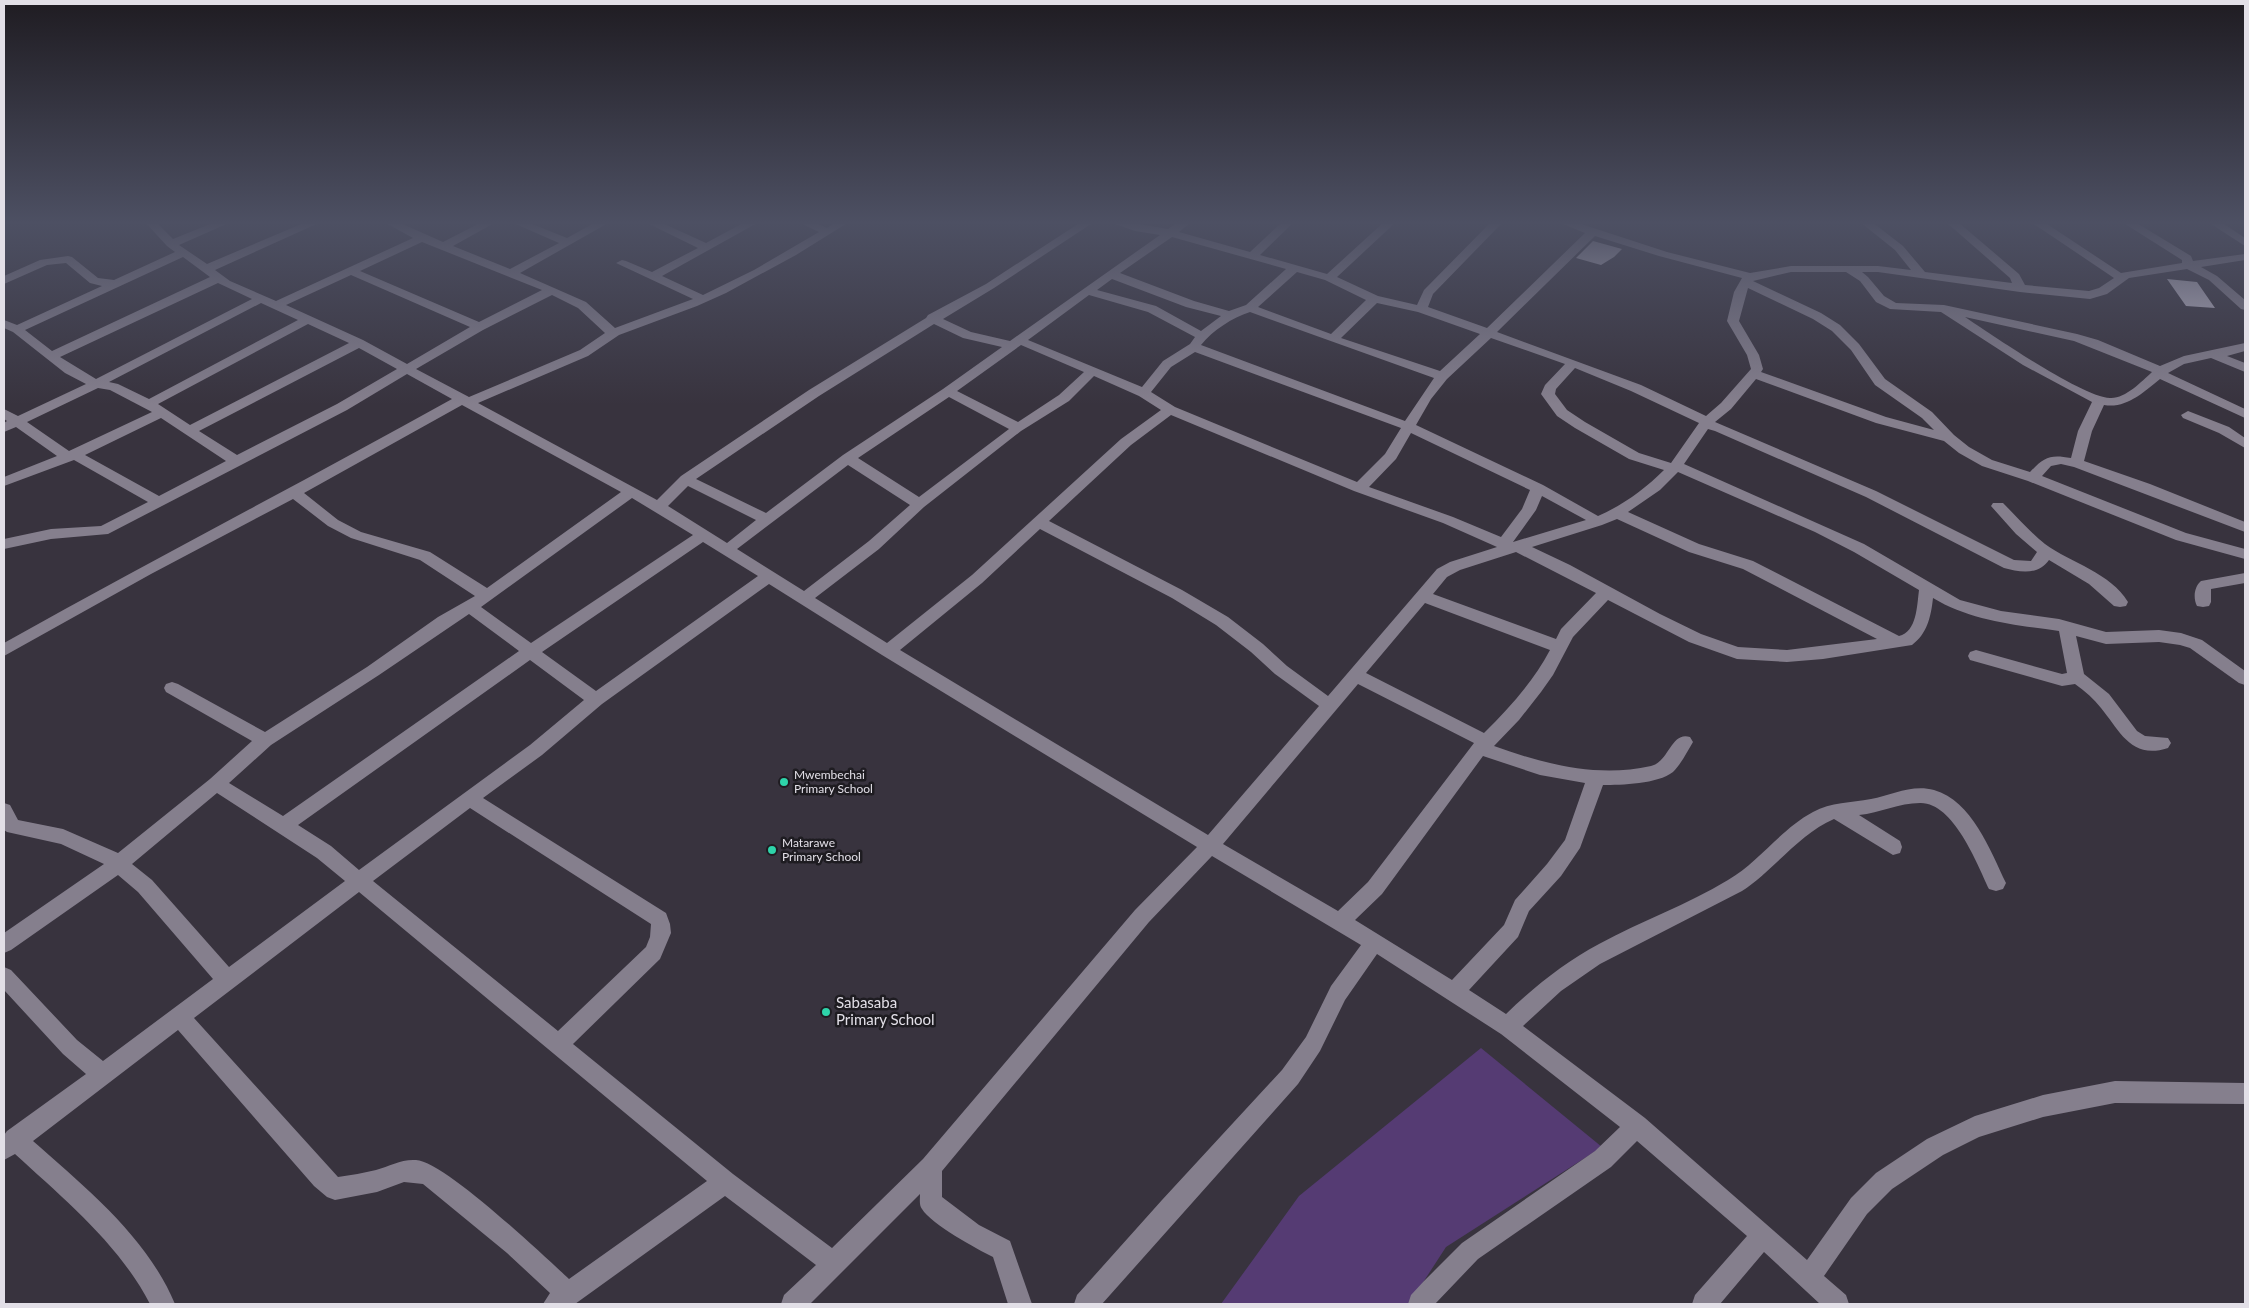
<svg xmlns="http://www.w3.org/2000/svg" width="2249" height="1308" font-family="Lato,sans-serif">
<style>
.green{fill:#553b73}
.building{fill:#beb8c7}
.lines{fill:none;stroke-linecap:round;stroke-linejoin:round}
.minor{fill:#857f8d;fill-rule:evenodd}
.poi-dot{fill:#2ed4aa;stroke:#1e1c21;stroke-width:2}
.labels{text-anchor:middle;stroke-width:5;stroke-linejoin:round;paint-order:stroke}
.poi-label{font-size:12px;fill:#e2dfe7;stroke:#1e1c21;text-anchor:start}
.near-poi-label{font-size:15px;fill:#e2dfe7;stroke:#1e1c21;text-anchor:start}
</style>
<rect width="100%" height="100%" fill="#38333e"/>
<!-- green -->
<path class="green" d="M1481,1048L1602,1147L1446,1247L1409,1304H1221L1299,1196Z"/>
<!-- building -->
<path class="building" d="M1593,241L1622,249L1614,257L1601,265L1576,258Z
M2167,279L2197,282L2215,308L2186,306Z"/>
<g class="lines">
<!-- minor -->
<path class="minor" d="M145,222H156L173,239L215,222H231L179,245L207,264L306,222H321L215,270L230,281L276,301L413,238L384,222H398L443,242L482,222H496L453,246L510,269L559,243L511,222H527L567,238L596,222H610L520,273L586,302L615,328L693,299L616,263L622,260L626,261L652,272L698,248L645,222H660L706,243L745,222H759L662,276L703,295L754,270L819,232L798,222H814L827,228L836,222H849L796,255L726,293L697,306L619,335L588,356L478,403L657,500L681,476L809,390L926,318L928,315L986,284L1081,222H1094L994,288L943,319L971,332L1010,341L1160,235L1135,231L1109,222H1127L1168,229L1178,222H1191L1179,232L1250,252L1282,222H1294L1260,255L1327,274L1384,222H1396L1337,277L1378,296L1417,305L1424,290L1491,222H1503L1433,294L1428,307L1487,328L1585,233L1558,222H1575L1667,252L1750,273L1791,266H1878L1911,270L1895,250L1860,222H1872L1903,246L1925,272L2012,283L2010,278L1946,222H1958L2019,274L2025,285L2089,291L2099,288L2114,278L2031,222H2044L2121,273L2182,263V260L2122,222H2135L2191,256L2193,261L2245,254V260L2201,267L2217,276L2245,300V310L2241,309L2209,280L2187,269L2129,278L2107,294L2090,299L2020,292L1878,272H1862L1868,277L1884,296L1896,303L1944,305L2077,334L2098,340L2160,366L2184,356L2245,343V351L2227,356L2245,363V372L2211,358L2184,364L2168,373L2245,409V418L2160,379C2144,392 2126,409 2104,405L2092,431L2084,461L2150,484L2245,522V532L2074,467L2061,464L2051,466L2042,476L2186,533L2245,549V559L2176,540L2028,481L1982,466L1959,453L1944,441L1876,423L1756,379L1731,409L1715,422L1876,491L2014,560L2031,561L2037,552L2016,534L1991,506L1993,503H2003C2017,517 2030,532 2045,544C2071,563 2111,573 2128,602L2126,606L2120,607L2114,606L2089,584L2049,560C2038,576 2019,572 2004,568L1866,497L1715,431L1708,429L1684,464L1864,544L1960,600L2001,611L2059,619L2106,632L2159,630L2181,633L2202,640L2245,671V685L2239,683L2190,648L2180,645L2159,642L2106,644L2076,636L2084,674L2109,694L2137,731L2145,736L2168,738L2171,743L2168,748C2131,760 2120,731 2101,708C2094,699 2085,691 2075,684L2062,686L1970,660L1968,656L1970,652L1976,650L2062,674L2067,673L2059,631C2016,625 1971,621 1933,598C1931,617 1927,634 1912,645L1823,659L1787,662L1737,659L1689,642L1608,600L1573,637L1553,675L1541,692L1519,720L1494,746C1544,764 1597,778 1651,766C1669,762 1671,731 1690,737L1693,742C1687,752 1681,764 1673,772C1658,784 1621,785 1603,785L1580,848L1561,876L1529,911L1518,937L1469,990L1506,1014C1534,987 1565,962 1599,944C1641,921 1687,905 1728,880C1759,862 1781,829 1813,812C1831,802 1851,803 1871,799C1892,795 1912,784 1934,790C1972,801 1990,850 2006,883L2003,889L1996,891L1989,889C1977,863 1953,802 1920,803C1899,803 1880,813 1859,815L1900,841L1902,847L1900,853L1893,855L1834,819C1799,834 1774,870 1742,891L1600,964L1561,991L1523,1026L1645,1118L1807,1260L1851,1198L1876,1173L1927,1139L1975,1116L2043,1095L2115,1081L2245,1083V1104L2115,1103L2043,1117L1979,1137L1943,1155L1892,1189L1867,1214L1824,1276L1846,1295L1849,1304H1820L1764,1252L1720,1304H1692L1695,1295L1747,1236L1637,1141L1611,1167L1478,1259L1435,1304H1408L1411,1295L1424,1281L1462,1243L1595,1151L1620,1127L1501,1034L1377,954L1345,1000L1320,1051L1298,1084L1102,1304H1074L1077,1295L1162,1200L1282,1070L1306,1037L1331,986L1361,945L1212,856L1149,922L942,1171V1197L979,1225L1010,1241L1032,1304H1008L993,1257C977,1249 931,1224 922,1209C919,1205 920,1200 920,1194L810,1304H781L784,1295L816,1265L725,1196L575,1304H543L550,1293L507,1253L423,1184L404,1182L377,1192L335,1200L327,1197L314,1186L178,1030L33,1141C86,1188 147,1237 175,1304H150C119,1244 64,1199 15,1154L4,1160V1135L7,1131L86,1074L63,1054L4,990V967L11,970L77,1040L103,1061L213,979L138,892L118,875L11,950L4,953V933L104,864L61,844L7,832L4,830V803L10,805L18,820L63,829L118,853L210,779L252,741L166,692L164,688L166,684L172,682L178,684L265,732L367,667L438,617L475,596L420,560L351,538L328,526L293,499L151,574L4,656V643C152,560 303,482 452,399L407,374L347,410L108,534L51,539L4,549V539L51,529L101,526L148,502L74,460L4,486V477L57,456L16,427L4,432V423L7,421L4,419V409L18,416L86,384L65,373L13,332L4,328V320L17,325L102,286L90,283L66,263L47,265L4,284V276L40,260L68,256L72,257L98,278L114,280L175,252L167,246ZM1595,236L1659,256L1742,278L1734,292L1727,321L1747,355L1751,369L1721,403L1706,416L1641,385L1497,332ZM1172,237L1286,269L1246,305L1229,311L1194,301L1120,273ZM422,242L542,290L479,322L360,271ZM183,257L210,277L52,351L25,330ZM1297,272L1325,280L1366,300L1331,334L1258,307ZM1791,272H1846L1860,281L1876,302L1890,309L1941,312L2023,365L2092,402L2078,431L2071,458C2050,454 2044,457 2030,472L1992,460L1969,447L1954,435L1932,412L1885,379L1859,344L1840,325L1821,313L1753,281ZM351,275L470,327L407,364L363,340L286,305ZM1112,279L1186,307L1221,316L1201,331L1156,306L1097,290ZM218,283L252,299L96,379L60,357ZM1748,288L1813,319L1832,331L1851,350L1875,385L1922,418L1934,430L1886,417L1761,372L1763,369L1759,355L1739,321ZM552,295L578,308L605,333L580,350L469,397L416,369L483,330ZM1089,295L1148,312L1195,337L1190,344L1163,361L1142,387L1028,340ZM261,303L298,320L149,399L118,384L109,382ZM1377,303L1418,312L1480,334L1440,371L1341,338ZM1250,312L1434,378L1405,421L1201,345C1213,330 1232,318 1250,312ZM1965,317L2074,341L2152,372C2141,382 2125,399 2110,398C2082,397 1992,335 1965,317ZM308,324L349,343L190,425L158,404ZM934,324L963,338L1002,347L943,389L843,455L766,513L696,479L819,396ZM1491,338L1565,364L1545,385L1541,394L1557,416L1575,428L1629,459L1664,470C1645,489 1623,505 1598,516L1543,485L1416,425L1431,399L1447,379ZM1021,345L1084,372L1059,395L1018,422L957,391ZM359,348L397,369L337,404L237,455L199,431ZM1195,352L1401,428L1385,454L1357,482L1175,407L1151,392L1171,367ZM1575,368L1631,391L1699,423L1671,463L1639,453L1585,422L1567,410L1555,394L1556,389ZM1094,376L1139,396L1161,410L1121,439L972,575L887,643L815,598L879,549L924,507L1021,431L1069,401ZM98,388L110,390L152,412L69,451L27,422ZM949,397L1009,429L919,497L858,458ZM462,405L621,492L487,588L430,552L361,532L338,520L304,493ZM1171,415L1354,491L1443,523L1497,547L1450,562L1437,569L1328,696L1287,666L1263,644L1228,617L1182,590L1049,521L1131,445ZM161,418L226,461L159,496L85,455ZM1411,433L1530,490L1522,509L1501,537L1453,517L1369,487L1396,459ZM848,465L910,505L869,541L804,591L737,549ZM1678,472L1815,532L1854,552L1919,590C1917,605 1917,632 1899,636L1753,561L1699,544L1628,512L1660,490ZM688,486L756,520L727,543L668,506ZM1542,496L1586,520L1513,542L1536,510ZM632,498L693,535L531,643L481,607ZM1617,519L1689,552L1743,569L1877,639L1787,650L1738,647L1701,634L1660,614L1570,565L1532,547L1602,525ZM1040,529L1172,598L1216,625L1251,652L1275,674L1319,706L1208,835L900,650L982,583ZM703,542L758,576L596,691L542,652ZM1516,552L1596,593L1561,629L1556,639L1433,594L1447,577L1460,570ZM769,584L882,655L1197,847L1135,910L923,1159L832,1248L733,1174L573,1044L660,959L671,933L670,924L666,913L483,798L542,755L602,704ZM1425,603L1550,650C1533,682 1510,707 1484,733L1366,673ZM469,614L519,651L283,816L229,783L271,745L379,675ZM530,660L584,700L530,745L359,870L331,846L298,825ZM1358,684L1474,743L1368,882L1338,911L1223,844ZM1483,756L1540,775L1585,783L1565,840L1547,864L1515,900L1504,925L1452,980L1355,920L1382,894ZM217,793L317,858L345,881L229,967L152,880L132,864ZM470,808L651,924L650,937L646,947L558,1031L373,881ZM359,892L707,1181L569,1279C544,1256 444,1161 416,1160C401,1159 390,1166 376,1170C364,1173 351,1175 338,1177L194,1018Z
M2208,222H2221L2245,238V246Z
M2188,411L2229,427L2245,438V448L2219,433L2183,418L2181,415Z
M2245,573V583L2211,589V602L2209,606L2203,607L2197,606C2193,598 2194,587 2201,581Z"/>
</g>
<!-- sky -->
<linearGradient id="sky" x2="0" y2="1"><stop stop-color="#1f1c22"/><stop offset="0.55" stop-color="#4d5063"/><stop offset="1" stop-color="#4d5063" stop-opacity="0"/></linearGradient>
<rect width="2249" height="405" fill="url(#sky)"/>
<!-- markers -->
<g class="poi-dot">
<circle cx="784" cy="782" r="5"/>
<circle cx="772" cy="850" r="5"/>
<circle cx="826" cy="1012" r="5"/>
</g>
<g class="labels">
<!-- poi labels -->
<g class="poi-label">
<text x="794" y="779">Mwembechai<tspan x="794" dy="14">Primary School</tspan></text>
<text x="782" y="847">Matarawe<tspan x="782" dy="14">Primary School</tspan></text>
</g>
<!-- near-poi labels -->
<g class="near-poi-label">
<text x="836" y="1008">Sabasaba<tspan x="836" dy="17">Primary School</tspan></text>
</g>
</g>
<!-- border -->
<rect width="2249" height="1308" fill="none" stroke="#e2dfe7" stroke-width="10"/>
</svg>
